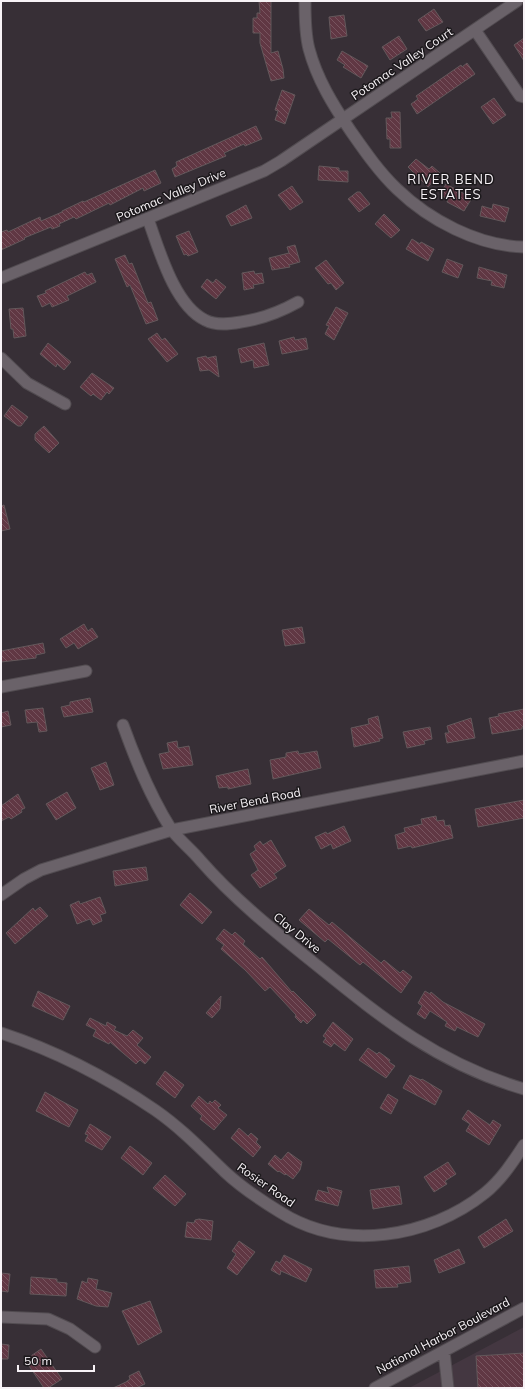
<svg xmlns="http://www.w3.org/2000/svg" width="525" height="1389" font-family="Mulish,sans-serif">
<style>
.built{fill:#443741}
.building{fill:url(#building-back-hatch);stroke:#63585b}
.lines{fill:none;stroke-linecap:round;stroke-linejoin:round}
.minor-casing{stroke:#524c51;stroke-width:13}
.minor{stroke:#6a6269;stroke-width:11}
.labels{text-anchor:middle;stroke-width:3;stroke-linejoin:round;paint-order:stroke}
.street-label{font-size:12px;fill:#f7f2f6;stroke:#1c191c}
.neighbourhood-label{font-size:13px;letter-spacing:1px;fill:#f7f2f6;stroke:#1c191c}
</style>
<defs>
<pattern id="building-back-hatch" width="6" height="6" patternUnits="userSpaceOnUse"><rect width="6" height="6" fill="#603743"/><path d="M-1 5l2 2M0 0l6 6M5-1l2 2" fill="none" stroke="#78545f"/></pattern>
</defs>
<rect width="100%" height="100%" fill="#372f36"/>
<!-- built -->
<path class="built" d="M524,1327V1388H409Z"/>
<!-- building -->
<path class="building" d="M259,1H271V53L278,51L283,69L284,78L271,81L260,43V33H253V18H257V13H260Z
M434,9L443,22L426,31L418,20Z
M344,15L347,36L331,39L329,17Z
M399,36L407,49L390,60L382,47Z
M524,38V61L514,45Z
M342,51L368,66L361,78L343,67L345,65L337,60Z
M467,63L475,74L417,114L411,104L418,99L416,96L461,65L462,67Z
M282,90L295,95L285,124L275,120L278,111L275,110Z
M494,98L506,115L493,124L481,107Z
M391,112H400L401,148H390V139H387L386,118H392Z
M256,126L262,139L245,146L244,144L224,153L226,156L175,177L172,169L177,166L176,162Z
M416,159L429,169L432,166L440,173L428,187L408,167Z
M319,166L339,168V171H348V182L318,180Z
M155,170L161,183L144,191L143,188L110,205L109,203L76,219L74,217L59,224L60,226L52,229L51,227L24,238L25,239L1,250V232L7,230L8,232L40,217L41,221L62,212V211L83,201L84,202Z
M446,184L472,198L464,211L447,202L448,199L440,195Z
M292,186L303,202L290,210L278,195Z
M357,192H360L370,204L359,212L348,199Z
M493,204L509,208L505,222L480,216L482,206L492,209Z
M246,205L252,218L231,226L226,216Z
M384,214L400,230L391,238L375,224Z
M189,231L198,252L188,256L186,254L184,255L176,236Z
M412,239L420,244L421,242L434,249L428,261L406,249Z
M295,245L300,262L289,265L290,267L272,270L269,258L289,253L287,247Z
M125,255L129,264L132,263L148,303L151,302L158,320L146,324L130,285L127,287L115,259Z
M447,259L463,265L458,278L442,272Z
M326,260L344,283L336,290L331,283L328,284L315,268Z
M479,267L507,275L504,288L491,285L492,281L477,278Z
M254,271L255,274L262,273L264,283L253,285L254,288L244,290L242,273Z
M85,272L87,275L92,273L96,282L67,296L69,300L52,307L50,303L42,307L37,296L46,293L45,291Z
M207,279L213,283L216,279L226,287L216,299L201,287Z
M336,307L348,313L334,340L325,334L329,326L326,325Z
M23,308L26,336L14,338L13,329H11L9,309Z
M157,333L162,340L165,338L178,354L167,362L148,339Z
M294,337L295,340L306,338L308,349L282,354L279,341Z
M48,343L71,362L64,370L57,364L56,367L40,354Z
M264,343L269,365L254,368L253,360L241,363L238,349Z
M206,356L207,358L216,356L219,377L209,370L200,371L197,358Z
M92,373L114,388L109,394L107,392L101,400L93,394L91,396L80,387Z
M12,405L28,417L21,426H18L4,416Z
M44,426L59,443L49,453L35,440V434Z
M4,505L10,529L1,531V506Z
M84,624L88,631L92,628L98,637L78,649L74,643L66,648L60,639Z
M302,627L305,643L285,646L282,630Z
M43,643L45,653L36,655V658L1,662V651Z
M90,698L93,712L64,717L61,707L70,705V702Z
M43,708L47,731L39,732L37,722L27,723L25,710Z
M524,709V726L522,727V729L492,734L489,718L499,716L498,714Z
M8,711L11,725L1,727V713Z
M378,716L383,738L379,739L380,741L354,747L351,728L369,724L368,719Z
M471,718L475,738L447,743L445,733H449L447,726Z
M430,727L432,739L424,741L425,744L407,748L403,732Z
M177,741L178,748L189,746L193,765L163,769L159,754L169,752L167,743Z
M298,751L299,754L317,751L321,768L273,779L270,760L286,757V753Z
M106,762L114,785L100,790L91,768Z
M248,769L251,784L228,789V787L219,788L216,776Z
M67,792L76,808L56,820L46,804Z
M18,794L25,808L21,810L22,812L11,819L9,817L1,821V806Z
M524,800V818L478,827L475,809Z
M436,816L437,821L444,820L445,826L450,825L453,838L412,848L411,846L398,849L395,835L405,832L404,828L422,824L421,819Z
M344,826L351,841L333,849L331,844L321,849L315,837L326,832L327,834Z
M271,840L286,866L274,874L277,878L260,888L251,875L258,870L250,854L256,850L254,846L260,841L263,845Z
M146,867L148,880L115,886L113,871Z
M190,893L212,912L202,924L180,905Z
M100,897L106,913L100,915L102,921L93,925L90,919L77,924L70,905L79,901L80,904Z
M40,907L48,916L15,944L6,933L33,908L35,911Z
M309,909L329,925L332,922L381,963L384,960L400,973L403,970L412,977L401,993L363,962L360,965L328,939L325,942L299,920Z
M224,929L232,935L235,932L245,941L243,944L260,959L262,957L292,992L293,991L313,1011L316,1015L307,1024L303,1020L301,1023L295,1017L296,1015L270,987L265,991L245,970L221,949L224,945L216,939Z
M38,991L70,1006L63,1020L32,1006Z
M425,991L430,994L431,992L443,1002L485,1024L478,1037L457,1027L455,1031L445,1026L447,1022L430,1011L425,1019L417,1014L422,1006L418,1003Z
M221,996L220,1009L212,1018L206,1013Z
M90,1018L106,1026L107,1022L116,1027L114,1030L127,1036L133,1030L143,1038L137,1045L151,1057L145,1064L140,1060L136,1064L110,1042L109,1044L93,1036L96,1030L86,1025Z
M333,1022L353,1039L345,1051L334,1043L331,1047L323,1042L326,1038L323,1036Z
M368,1048L377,1054L379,1052L390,1060L389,1062L395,1066L386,1078L359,1060Z
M165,1071L184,1085L175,1098L156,1084Z
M410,1075L421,1080L422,1079L442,1091L435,1105L403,1088Z
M45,1092L78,1110L69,1127L36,1111Z
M388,1094L398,1100L391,1114L380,1108Z
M199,1096L208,1104L210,1101L212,1103L215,1100L221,1105L218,1108L227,1115L214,1130L200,1119L202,1116L191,1106Z
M468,1110L490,1125L493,1120L501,1125L489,1145L466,1131L470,1124L462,1119Z
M90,1124L111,1137L102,1150L85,1141L88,1135L85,1134Z
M239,1128L248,1136L251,1133L258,1139L256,1142L261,1147L253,1157L231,1138Z
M130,1146L152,1163L143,1175L121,1158Z
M288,1152L302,1162L300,1170L293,1179L286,1174L285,1175L279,1171L278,1172L268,1164L275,1155L281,1160Z
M448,1162L456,1174L445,1181L447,1184L434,1192L424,1177Z
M165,1175L186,1194L175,1206L153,1188Z
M399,1186L402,1204L373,1209L370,1190Z
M327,1187L342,1191L338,1206L315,1200L318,1190L329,1193Z
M199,1219L213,1221L211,1240L185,1237L187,1222L194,1223L195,1220Z
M506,1219L513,1231L484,1248L478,1237Z
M239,1241L255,1252L237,1275L227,1268L236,1254L232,1251Z
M459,1249L465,1263L439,1273L434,1260Z
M284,1255L312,1269L306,1282L281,1271L280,1275L271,1270L276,1261L280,1263Z
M409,1266L411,1282L397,1284L398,1287L376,1288L374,1270Z
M1,1273L10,1274L8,1292L1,1291Z
M31,1277L57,1279V1282L67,1283L66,1296L30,1294Z
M88,1278L98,1280L96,1289L112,1293L108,1307L96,1306L77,1299L82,1281L87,1283Z
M150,1301L162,1332L138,1345L122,1311Z
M1,1344L9,1345L8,1359H1Z
M41,1349L62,1379L48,1388H44L25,1360Z
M524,1353V1388H478L476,1356Z
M139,1371L145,1384L136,1388H113L126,1382L130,1379L129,1376Z"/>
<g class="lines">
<defs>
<path id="minor" d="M305,1C305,17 305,34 309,49C317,79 333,105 350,130C364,150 379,172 397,189C429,220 478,246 524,247
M475,30L520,96L524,97
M148,219C159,249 174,305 205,320C216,326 230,324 241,322C262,319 280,312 298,302
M1,278L264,171L281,161L517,1
M1,358L27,383L65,404
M1,687L86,671
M123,725C136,761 150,796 171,829C179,840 191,849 200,860C234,899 274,931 314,963C382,1018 438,1064 524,1089
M1,895L24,879L41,870L172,830L524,761
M1,1033C56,1051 108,1078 155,1110C181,1128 202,1150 225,1172C240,1186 262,1201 280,1212C343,1252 429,1238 485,1193C501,1180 513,1162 524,1145
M1,1317L48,1319L70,1329L95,1347
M444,1351L448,1388
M375,1388L524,1308"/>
</defs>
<!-- minor casing -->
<use href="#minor" class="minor-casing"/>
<!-- minor -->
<use href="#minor" class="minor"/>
</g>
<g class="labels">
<!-- street labels -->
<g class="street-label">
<text transform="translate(402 64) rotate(-34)" y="4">Potomac Valley Court</text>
<text transform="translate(171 195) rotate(-23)" y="4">Potomac Valley Drive</text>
<text transform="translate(255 801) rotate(-11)" y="4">River Bend Road</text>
<text transform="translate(297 933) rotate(39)" y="4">Clay Drive</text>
<text transform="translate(266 1185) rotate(35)" y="4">Rosier Road</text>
<text transform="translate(443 1336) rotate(-28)" y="4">National Harbor Boulevard</text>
</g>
<!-- neighbourhood labels -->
<g class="neighbourhood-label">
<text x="451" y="184">RIVER BEND<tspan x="451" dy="15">ESTATES</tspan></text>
</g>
</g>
<!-- border -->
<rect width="525" height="1389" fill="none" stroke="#f7f2f6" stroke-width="4"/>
<!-- scale -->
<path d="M18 1365v6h76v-6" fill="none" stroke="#f7f2f6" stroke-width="2"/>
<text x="24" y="1365" font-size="12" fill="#f7f2f6" stroke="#1c191c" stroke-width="3" paint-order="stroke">50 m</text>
</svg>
